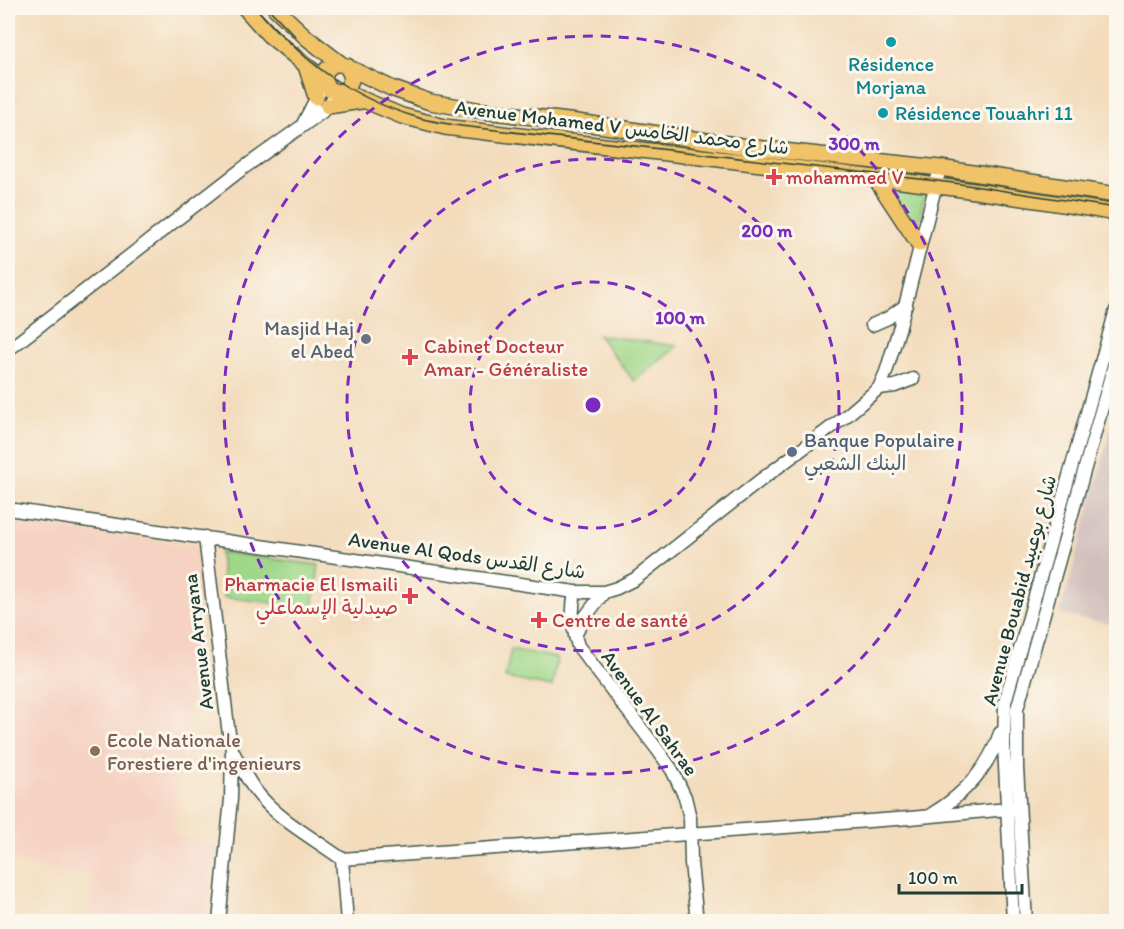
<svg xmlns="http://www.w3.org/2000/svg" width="1124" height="929" font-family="Itim,'Playpen Sans Arabic',sans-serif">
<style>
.built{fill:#f5d2c2}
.industrial{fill:#d1bfbd}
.green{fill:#a0d88a;stroke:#608a5f;stroke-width:1.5}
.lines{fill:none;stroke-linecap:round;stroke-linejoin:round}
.tertiary-casing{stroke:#3f5548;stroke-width:15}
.primary-casing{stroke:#3f5548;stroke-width:18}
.tertiary{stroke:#fff;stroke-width:12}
.primary{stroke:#f1c369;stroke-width:15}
.tram{stroke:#1f3d34;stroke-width:1.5}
.ring{fill:none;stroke:#7b2cbf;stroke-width:3;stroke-dasharray:10 8}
.culture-dot{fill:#0f9aa8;stroke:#fbf7ec;stroke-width:2}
.health-dot{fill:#e0444e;stroke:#fbf7ec;stroke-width:2}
.worship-dot{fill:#6b7280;stroke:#fbf7ec;stroke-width:2}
.service-dot{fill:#5c6f8a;stroke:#fbf7ec;stroke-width:2}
.education-dot{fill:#8d6e63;stroke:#fbf7ec;stroke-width:2}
.labels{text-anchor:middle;stroke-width:6;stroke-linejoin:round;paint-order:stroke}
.culture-label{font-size:20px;fill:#0d838f;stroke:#fbf7ec}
.street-label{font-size:20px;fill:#1f3d34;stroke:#fbf7ec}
.health-label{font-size:20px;fill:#be3a42;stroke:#fbf7ec;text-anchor:start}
.worship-label{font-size:20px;fill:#5b616d;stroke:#fbf7ec;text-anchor:end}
.service-label{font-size:20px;fill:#4e5e75;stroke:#fbf7ec;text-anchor:start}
.education-label{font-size:20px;fill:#785e54;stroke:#fbf7ec;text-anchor:start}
.centre{fill:#7b2cbf;stroke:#fbf7ec;stroke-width:3}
.ring-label{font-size:18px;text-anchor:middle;font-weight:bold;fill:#7b2cbf;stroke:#fbf7ec;stroke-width:6;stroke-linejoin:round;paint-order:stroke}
</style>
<rect width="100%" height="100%" fill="#fbf7ec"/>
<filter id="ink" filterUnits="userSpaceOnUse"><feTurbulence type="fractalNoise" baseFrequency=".0167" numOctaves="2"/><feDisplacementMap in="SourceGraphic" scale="12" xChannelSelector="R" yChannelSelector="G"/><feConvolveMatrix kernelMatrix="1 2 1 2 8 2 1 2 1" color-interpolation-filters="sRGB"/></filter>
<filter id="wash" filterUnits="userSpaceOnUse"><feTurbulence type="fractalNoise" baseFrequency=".008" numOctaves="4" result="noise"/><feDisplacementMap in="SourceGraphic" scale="24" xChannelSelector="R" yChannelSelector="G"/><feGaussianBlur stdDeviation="1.35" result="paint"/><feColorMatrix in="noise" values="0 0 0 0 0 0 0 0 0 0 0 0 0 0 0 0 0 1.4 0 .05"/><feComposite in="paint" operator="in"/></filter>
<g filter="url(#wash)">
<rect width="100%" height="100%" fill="#f3dbbc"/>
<!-- built -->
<path class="built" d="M8,520L198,548L195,668L171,833L214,845L206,921H89L93,877L8,859Z"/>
<!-- industrial -->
<path class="industrial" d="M1116,411V625L1060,615Z"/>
<!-- green -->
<path class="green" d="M895,187L925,194L917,228L891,193Z
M598,335L678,346L634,381Z
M220,552L319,565L313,608L224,597Z
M511,649L557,658L552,687L505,678Z"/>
</g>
<g filter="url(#ink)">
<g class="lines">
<defs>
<path id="tertiary" d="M303,124L321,89
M872,325L888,318L906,305
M8,350L242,169L322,112L332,101
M879,388L895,386L913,379
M8,509L575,592H604L617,588L635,579L762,479L845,417L879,388L886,372L900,326L940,168
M205,537L228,727L232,750L231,799L219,922
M575,592C571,611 572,628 578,646L657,749L672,770L685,797L690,818L691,863L697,922
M575,636L582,621L604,592
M232,750C239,763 246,778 255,790C278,820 312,837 342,859L910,818L1019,808
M932,814C965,794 988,769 1000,733
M342,859L347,922
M1013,922L1004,746L1005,702L1116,310
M1026,922L1017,767V709L1116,358"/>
<path id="primary" d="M245,8L269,35L324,80
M275,8L307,38L341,64L391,88L430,102L483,111L577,122L755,148L940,168L1116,195
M341,64H334L326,70L324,80L330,90L339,92L348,88L352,77L347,66
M306,66L316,97
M342,91L402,116L445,127C669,155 894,175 1116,213
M328,106L361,101
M876,179L919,244"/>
</defs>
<!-- tertiary casing -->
<use href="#tertiary" class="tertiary-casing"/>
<!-- primary casing -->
<use href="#primary" class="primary-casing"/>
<!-- tertiary -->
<use href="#tertiary" class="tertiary"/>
<!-- primary -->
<use href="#primary" class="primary"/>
<!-- tram -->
<path class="tram" d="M256,8C304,61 346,96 416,117C431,122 446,123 461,126L954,183L1116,208
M268,8L296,37"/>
</g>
</g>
<!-- distance rings -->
<g class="ring">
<circle cx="593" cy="405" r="123"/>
<circle cx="593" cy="405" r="246"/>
<circle cx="593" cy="405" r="369"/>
</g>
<!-- markers -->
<g class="culture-dot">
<circle cx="891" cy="42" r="6"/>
<circle cx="883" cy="113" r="6"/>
</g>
<g class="health-dot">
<path d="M771 168h6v6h6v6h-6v6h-6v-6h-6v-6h6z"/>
<path d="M407 348h6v6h6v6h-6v6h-6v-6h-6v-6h6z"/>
<path d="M407 587h6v6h6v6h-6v6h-6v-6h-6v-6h6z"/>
<path d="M536 611h6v6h6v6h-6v6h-6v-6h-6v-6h6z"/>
</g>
<circle class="worship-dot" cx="366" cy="339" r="6"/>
<circle class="service-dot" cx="792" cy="452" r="6"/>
<circle class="education-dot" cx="95" cy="751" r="6"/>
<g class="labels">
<!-- culture labels -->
<g class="culture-label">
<text x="891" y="71">Résidence<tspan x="891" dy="23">Morjana</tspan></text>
<text x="895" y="120" text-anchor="start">Résidence Touahri 11</text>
</g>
<!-- street labels -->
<g class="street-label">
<text transform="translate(622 127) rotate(7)" y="7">Avenue Mohamed V شارع محمد الخامس</text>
<text transform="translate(467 555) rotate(8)" y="7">Avenue Al Qods شارع القدس</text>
<text transform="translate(1019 590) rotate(-75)" y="7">Avenue Bouabid شارع بوعبيد</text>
<text transform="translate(198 642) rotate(-97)" y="7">Avenue Arryana</text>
<text transform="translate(650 713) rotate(54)" y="7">Avenue Al Sahrae</text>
</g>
<!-- health labels -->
<g class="health-label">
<text x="786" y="184">mohammed V</text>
<text x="424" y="353">Cabinet Docteur<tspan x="424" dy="23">Amar - Généraliste</tspan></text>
<text x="398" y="591" text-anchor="end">Pharmacie El Ismaili<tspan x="398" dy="23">صيدلية الإسماعلي</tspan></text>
<text x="552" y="627">Centre de santé</text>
</g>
<!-- worship labels -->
<g class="worship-label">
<text x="354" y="335">Masjid Haj<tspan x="354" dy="23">el Abed</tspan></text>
</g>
<!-- service labels -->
<g class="service-label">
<text x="804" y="447">Banque Populaire<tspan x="804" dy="23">البنك الشعبي</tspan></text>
</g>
<!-- education labels -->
<g class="education-label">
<text x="107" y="747">Ecole Nationale<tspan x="107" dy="23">Forestiere d'ingenieurs</tspan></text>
</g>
</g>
<circle cx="593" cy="405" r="9" class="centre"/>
<g class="ring-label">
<text x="854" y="150">300 m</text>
<text x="767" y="237">200 m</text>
<text x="680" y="324">100 m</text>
</g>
<!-- margin -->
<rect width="1124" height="929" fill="none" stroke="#fbf7ec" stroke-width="30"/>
<!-- scale -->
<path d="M899 884v9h123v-9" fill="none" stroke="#1f3d34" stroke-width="3"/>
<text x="908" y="884" font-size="18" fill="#1f3d34" stroke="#fbf7ec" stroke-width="4.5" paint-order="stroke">100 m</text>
</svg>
